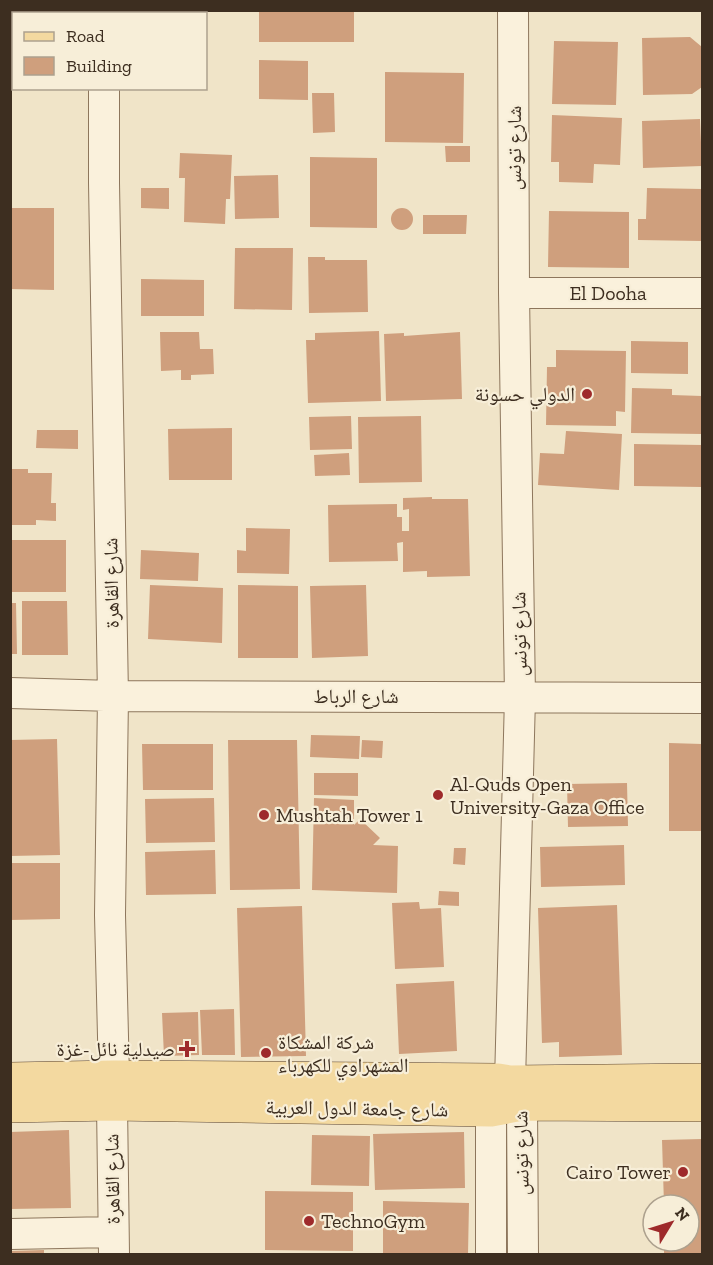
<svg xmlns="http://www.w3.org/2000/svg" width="713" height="1265" font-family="'Zilla Slab','Noto Naskh Arabic',serif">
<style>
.building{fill:#cf9f7d}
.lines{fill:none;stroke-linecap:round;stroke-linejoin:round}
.minor-casing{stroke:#8d765c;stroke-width:32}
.major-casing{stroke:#5b4430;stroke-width:34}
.minor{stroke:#faf1dc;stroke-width:30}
.major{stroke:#f3d9a0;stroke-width:33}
.poi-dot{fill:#9e2a2b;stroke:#f7eed8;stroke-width:2}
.labels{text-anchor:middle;stroke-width:4.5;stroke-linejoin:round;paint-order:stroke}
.street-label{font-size:20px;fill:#3d2e20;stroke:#f7eed8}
.poi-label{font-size:20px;fill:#3d2e20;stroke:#f7eed8;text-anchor:start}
</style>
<rect width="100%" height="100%" fill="#f0e4c8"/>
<!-- building -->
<path class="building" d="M259,10H354V42H259Z
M690,37L702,47V87L692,94L643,95L642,38Z
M554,41L618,42L616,105L552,104Z
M10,44H14V74H10Z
M259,60L308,61V100L259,99Z
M385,72L464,73L463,143L385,142Z
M312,93H334L335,132L313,133Z
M552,115L622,118L620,165L594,164L593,183L559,182V162H551Z
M700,119L702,166L643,168L642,121Z
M445,146H470V162H446Z
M180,153L232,155L230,199H226L225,224L184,222L185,178H179Z
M310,157L377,158V228L310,227Z
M278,175L279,218L235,219L234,176Z
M141,188H169V209L141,208Z
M647,188L702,189L701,241L638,240V219H646Z
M10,208H54V290L10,289Z
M391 219a11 11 0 1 1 22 0a11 11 0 1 1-22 0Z
M549,211L629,212V268L548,267Z
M423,215H467L466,234H423Z
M235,248H293L292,310L234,309Z
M308,257H325V260H367L368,312L309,313Z
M141,279L204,280V316H141Z
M379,331L381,401L308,403L306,340H315V333Z
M160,332H199L200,349H213L214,374L191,375V380H181V370L161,371Z
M460,332L462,399L386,401L384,334L404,333V336Z
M631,341L688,342V374L631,373Z
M556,350L626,351L625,412L616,411V426L546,425L547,367H556Z
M632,388L672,389V395L702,396V434L631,433Z
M351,416L352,449L310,450L309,417Z
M421,416L422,482L359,483L358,417Z
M232,428V480H169L168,429Z
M37,430H78V449L36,448Z
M566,431L622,434L619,490L538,485L540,453L564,454Z
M634,444L702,445V487L634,486Z
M349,453L350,475L315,476L314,455Z
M10,469H28V473H52L51,503H56V521L36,520V525H10Z
M432,497V499H468L470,576L427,577V571L403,572V542L397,543L398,561L329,562L328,505L397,504V517H402V531H409V509L403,510V498Z
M246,528L290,529L289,574L237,573V550L246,551Z
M11,540H66V592H11Z
M141,550L199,553L198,581L140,579Z
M150,585L223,588L222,643L148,639Z
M238,585L298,586V658H238Z
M366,585L368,656L312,658L310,586Z
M22,601H67L68,655H22Z
M10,603H16L17,654H10Z
M311,735L360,736L359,759L310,757Z
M57,739L60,855L10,856V740Z
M228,740H297L300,889L230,890Z
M362,740L383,741L382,758L361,757Z
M669,743L702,744V831H669Z
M142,744H213V790H143Z
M314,773H358V796L314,795Z
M627,783L628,826L568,827L567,784Z
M214,798L215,842L146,843L145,799Z
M314,798L354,800V825L360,819L380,838L373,845L398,846L397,893L312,890Z
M624,845L625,885L541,887L540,847Z
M454,848H466L465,865L453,864Z
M215,850L216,894L146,895L145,852Z
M10,863H60V919L10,920Z
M439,891L459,892V906L438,905Z
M419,902L420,909L441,908L444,967L395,969L392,903Z
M617,905L622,1055L559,1057V1042L542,1043L538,908Z
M302,906L306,1056L241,1057L237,908Z
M454,981L457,1051L399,1054L396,984Z
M234,1009L235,1055H202L200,1010Z
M198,1012L199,1055L164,1056L162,1013Z
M69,1130L71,1208L10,1209V1132Z
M464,1132L465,1188L375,1190L373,1134Z
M312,1135L370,1136L369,1186L311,1185Z
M702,1139V1254H664V1241H689V1205H664L662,1140Z
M265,1191L353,1192V1251L265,1250Z
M383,1201L469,1203L468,1254L383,1253Z
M44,1250V1254H10V1251Z"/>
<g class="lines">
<defs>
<path id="minor" d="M513,10L514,293L520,697L510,1082L522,1104L523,1254
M105,14V10
M104,88V183L113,696L110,915L114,1077
M514,293H702
M10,693L113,696L702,698
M112,1104L114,1254
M10,1234L113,1232
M491,1254V1110L497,1086"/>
<path id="major" d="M10,1079L114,1077L498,1080L510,1082L702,1080
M10,1106L112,1104L491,1110L522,1104L702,1105"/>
</defs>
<!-- minor casing -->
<use href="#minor" class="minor-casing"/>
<!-- major casing -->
<use href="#major" class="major-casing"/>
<!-- minor -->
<use href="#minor" class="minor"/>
<!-- major -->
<use href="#major" class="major"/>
</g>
<!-- markers -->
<g class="poi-dot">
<circle cx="587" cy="394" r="6"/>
<circle cx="438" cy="795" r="6"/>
<circle cx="264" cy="815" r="6"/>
<path d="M184 1040h6v6h6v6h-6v6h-6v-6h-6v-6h6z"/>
<circle cx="266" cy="1053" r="6"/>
<circle cx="683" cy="1172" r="6"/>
<circle cx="309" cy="1221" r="6"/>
</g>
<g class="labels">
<!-- street labels -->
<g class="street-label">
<text transform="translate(514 148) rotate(-90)" y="7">شارع تونس</text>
<text x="608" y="300">El Dooha</text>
<text transform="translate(111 583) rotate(-91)" y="7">شارع القاهرة</text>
<text transform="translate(519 634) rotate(-91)" y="7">شارع تونس</text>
<text x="356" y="703">شارع الرباط</text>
<text transform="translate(357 1108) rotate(1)" y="7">شارع جامعة الدول العربية</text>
<text transform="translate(521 1153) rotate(-91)" y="7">شارع تونس</text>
<text transform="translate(112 1179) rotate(-91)" y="7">شارع القاهرة</text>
</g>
<!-- poi labels -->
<g class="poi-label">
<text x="575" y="401" text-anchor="end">الدولي حسونة</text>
<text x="450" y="791">Al-Quds Open<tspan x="450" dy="23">University-Gaza Office</tspan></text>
<text x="276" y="822">Mushtah Tower 1</text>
<text x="278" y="1049">شركة المشكاة<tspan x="278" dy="23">المشهراوي للكهرباء</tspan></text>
<text x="175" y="1056" text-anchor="end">صيدلية نائل-غزة</text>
<text x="671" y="1179" text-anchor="end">Cairo Tower</text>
<text x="321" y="1228">TechnoGym</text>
</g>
</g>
<!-- border -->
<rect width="713" height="1265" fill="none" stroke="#3d2e20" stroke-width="24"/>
<!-- legend -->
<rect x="12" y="12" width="195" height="78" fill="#f7eed8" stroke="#ada18e" stroke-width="1.5"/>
<rect x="24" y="32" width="30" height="9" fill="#f3d9a0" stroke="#ada18e" stroke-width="1.5"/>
<text x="66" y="42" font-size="18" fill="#3d2e20">Road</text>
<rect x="24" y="57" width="30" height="18" fill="#cf9f7d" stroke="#ada18e" stroke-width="1.5"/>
<text x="66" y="72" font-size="18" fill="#3d2e20">Building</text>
<!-- north arrow -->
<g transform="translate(671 1223) rotate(52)"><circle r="28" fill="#f7eed8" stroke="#ada18e" stroke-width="1.5"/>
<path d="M0-4.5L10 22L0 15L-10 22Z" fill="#9e2a2b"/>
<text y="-9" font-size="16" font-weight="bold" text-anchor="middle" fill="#3d2e20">N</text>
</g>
</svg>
